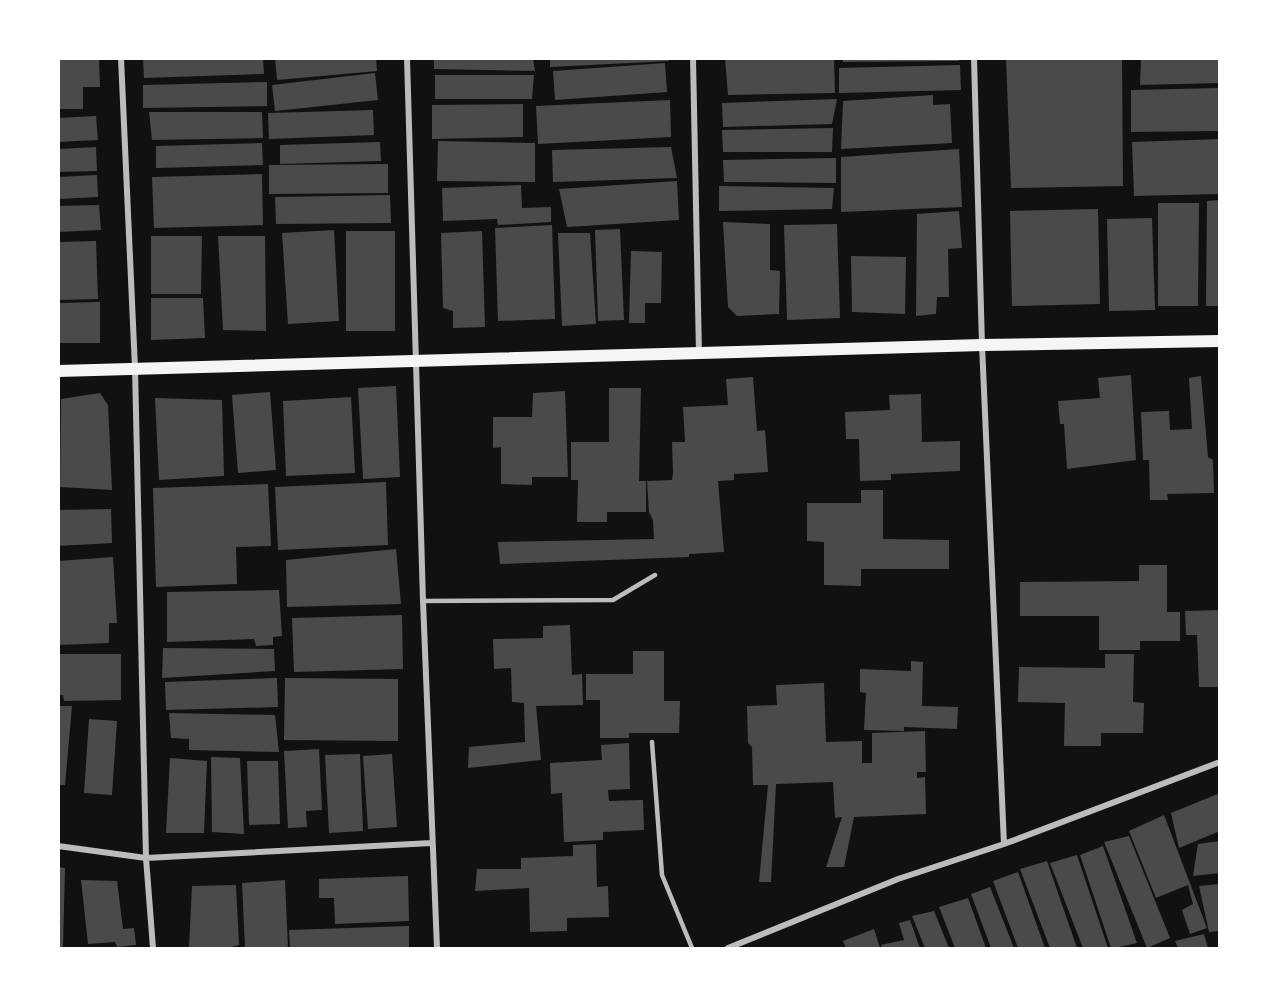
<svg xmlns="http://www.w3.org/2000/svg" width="1278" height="1007" font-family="'PT Sans Narrow',sans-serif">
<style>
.building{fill:#4a4a4a}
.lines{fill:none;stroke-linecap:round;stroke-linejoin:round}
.service{stroke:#bcbcbc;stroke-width:4.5}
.minor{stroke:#bcbcbc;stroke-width:6}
.secondary{stroke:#f5f5f5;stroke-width:12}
</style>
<rect width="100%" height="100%" fill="#111"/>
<!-- building -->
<path class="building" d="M58,58H99L100,87H83V109H58Z
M143,58H263L264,74L144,78Z
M275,58H376L377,71L277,80Z
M434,58H533L535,71L434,69Z
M550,58H668L669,61L550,67Z
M725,58H834L835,93L728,95Z
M843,58H959V61L843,62Z
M1006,58H1122L1123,186L1011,188Z
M1141,58H1220V83L1140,85Z
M665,63L667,92L555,100L553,71Z
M960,65L961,90L839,93V68Z
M375,73L378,100L275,111L272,85Z
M435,75H534L532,99H435Z
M267,82V106L143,108V85Z
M1220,88V131L1131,132V90Z
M933,95V105L950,104L952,143L841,149L843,101Z
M837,99L832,124L723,127L722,103Z
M670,100L671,137L538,144L536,106Z
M523,104V137L432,139V105Z
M373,110L374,135L269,139L268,113Z
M149,112H262L263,138L152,140Z
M96,116L98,140L58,142V118Z
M833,128L832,152H723L722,130Z
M1220,139V194L1134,196L1132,142Z
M438,141L535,143V182L437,181Z
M380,142L381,161L280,164V145Z
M262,143L263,165L156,168V146Z
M96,147L97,171L58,172V149Z
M671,147L677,178L553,182L552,150Z
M959,149L962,207L841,212V157Z
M836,158V183L724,182L723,160Z
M388,164V193L269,194V165Z
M262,174L263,225L154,228L152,177Z
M97,175L98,197L58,199V177Z
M677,181L679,220L567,227L559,189Z
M521,185L522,208L551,207V222L498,225L497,219L443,221L442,188Z
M719,186L834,188L832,209L719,211Z
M390,195L391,223L276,224L275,197Z
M1220,200V306H1206L1207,201Z
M1158,203H1199L1198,306H1158Z
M99,205L101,230L58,232V206Z
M1098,209L1100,304L1012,306L1010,211Z
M959,211L962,248L948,249L949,297H937L936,314L916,316L917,214Z
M1152,218L1155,310L1109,311L1107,219Z
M723,222L770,224V270L780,271L779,314L737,316L728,307Z
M837,224L840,318L787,320L784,225Z
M552,225L555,319L498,321L495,228Z
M620,229L624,320L598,321L595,230Z
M334,230L339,321L288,324L282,233Z
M346,231H395V331H346Z
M482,231L485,327L453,328V311L443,308L441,233Z
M558,233H590L596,324L562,326Z
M151,236H202L201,294H151Z
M218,236H265L266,331L223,330Z
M96,241L98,299L58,300V242Z
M631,251L662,252L661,303H645V323H629Z
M851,256L906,257L905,314L852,312Z
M151,298H203L205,338L151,340Z
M100,302V343H58V303Z
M1131,375L1136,460L1067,469L1064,424H1060L1058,401L1100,398L1098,378Z
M1201,376L1208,457L1213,460L1214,493L1167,494L1168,500H1150L1149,460H1143L1141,412L1169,411L1170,430L1192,429L1189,378Z
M753,377L757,431L765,430L768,472L734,474V480L718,481L724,552L689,554V557L500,564L498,542L654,539L653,520L649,512L647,481L672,480L673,473L672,442H685L683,407L728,405L726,379Z
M396,386L400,477L363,479L358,388Z
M609,388H641L639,481H646V512H607V522H577L578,480H571V442H609Z
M565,391L568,477H532V485L501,484V447L493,448V417H532L533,393Z
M270,392L276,470L238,473L232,395Z
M100,393L108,405L112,490L60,487L61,399Z
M921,394L922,442L960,441V471L891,474V480L860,481L859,439H846L845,412L890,410L889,395Z
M351,397L355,473L286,476L283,401Z
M155,398L222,400L224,476L159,480Z
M386,482L388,545L278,550L275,487Z
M268,484L271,546L236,547L237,584L156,587L153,488Z
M861,490H883V539L949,540V569H861V586L824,585V542L807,541V503H861Z
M111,509L112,543L58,546V510Z
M396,549L401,604L287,607L286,560Z
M113,557L117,623H109V643L58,645V561Z
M1139,565H1167V612H1180V641H1140V650H1099V616H1020V582L1139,581Z
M279,590L282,636L273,637V645L256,646L254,639L167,642V592Z
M1220,610V687H1199L1197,635H1186L1185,611Z
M402,615L403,669L294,672L292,618Z
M570,625L572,675L582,674L583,705L536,706L541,760L468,768L469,747L525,742L524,703L512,702L511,668L494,669L493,639L543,638V626Z
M163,648L274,649L275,671L162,678Z
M633,651H664V701H680L679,733H629V738H600V700H586V674H633Z
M58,654H121V700L64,701L63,695H58Z
M1105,654H1134L1133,702L1144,703L1143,733H1101V746H1064L1065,703L1018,702L1019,667L1105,668Z
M911,661L923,662L922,706L958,707L957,729L904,727V731L864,730L866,693L860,692V669L911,671Z
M277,678L278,707L166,710L165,682Z
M285,678L398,679V741L284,740Z
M824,683L826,742L862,741V763H872V733L925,731L926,772H917V778L925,777L926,814L854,817L844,867H826L842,817L835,818L833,782L776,784L771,882H759L768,785H753L752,747L748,743L747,706L777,705L776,685Z
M58,706H72L65,785H58Z
M169,713L275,715L279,752L189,750V739L171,738Z
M89,719L117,721L112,795L84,793Z
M629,743L630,789L608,790L609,801L643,800L644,830L603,832V840L564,842L562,793L551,794L550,763L602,760L601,745Z
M319,749L322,810L306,811L307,827L288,828L284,751Z
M360,754L363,831L329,833L325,755Z
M392,754L397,827L368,829L363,756Z
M211,757L240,758L244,834L212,832Z
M170,758L207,761L204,833H166Z
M247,761H278L280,824L249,825Z
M1220,793V831L1179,848L1171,813Z
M1164,815L1207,928L1190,934L1182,910L1193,904L1188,885L1156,898L1129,831Z
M1129,836L1170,938L1147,948L1104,842Z
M1220,841V873L1193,876L1198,844Z
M596,844L597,887L608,886L609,917L567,918V931L530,932L529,888L475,891L477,869H521V858L573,856V845Z
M1103,846L1137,943L1115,948H1111L1080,855Z
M1077,855L1108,948H1083L1050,863Z
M1047,861L1077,948H1050L1020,869Z
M58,867L65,868L63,947H58Z
M1018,872L1045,948H1018L993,881Z
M408,876L409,921L335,924L334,898H319V879Z
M81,880L117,881L123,929L134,928L136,945L117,947L115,942L88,944Z
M285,880L288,948H245L242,883Z
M1220,884V931L1209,932L1199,886Z
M236,885L239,945L227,948H189L192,886Z
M990,887L1014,948H991L971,894Z
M968,898L986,948H955L939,907Z
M934,911L949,948H925L912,916Z
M910,920L920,948H882L881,945L904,940L899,923Z
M409,926V948H290L289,930Z
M874,929L880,948H846L843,941Z
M1204,934L1208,948H1178L1175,941Z"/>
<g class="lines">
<!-- service -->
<path class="service" d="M423,601L613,600L655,575
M652,742L662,875L692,948"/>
<!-- minor -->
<path class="minor" d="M121,58L135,368L146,858L153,948
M407,58L423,601L437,948
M693,58L699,354
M974,58L982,345L1004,844
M58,846L146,858L432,843
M728,948L898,879L1004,844L1220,762"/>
<!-- secondary -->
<path class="secondary" d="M58,371L982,345L1220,341"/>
</g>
<!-- border -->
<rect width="1278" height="1007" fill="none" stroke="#ffffff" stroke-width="120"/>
</svg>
